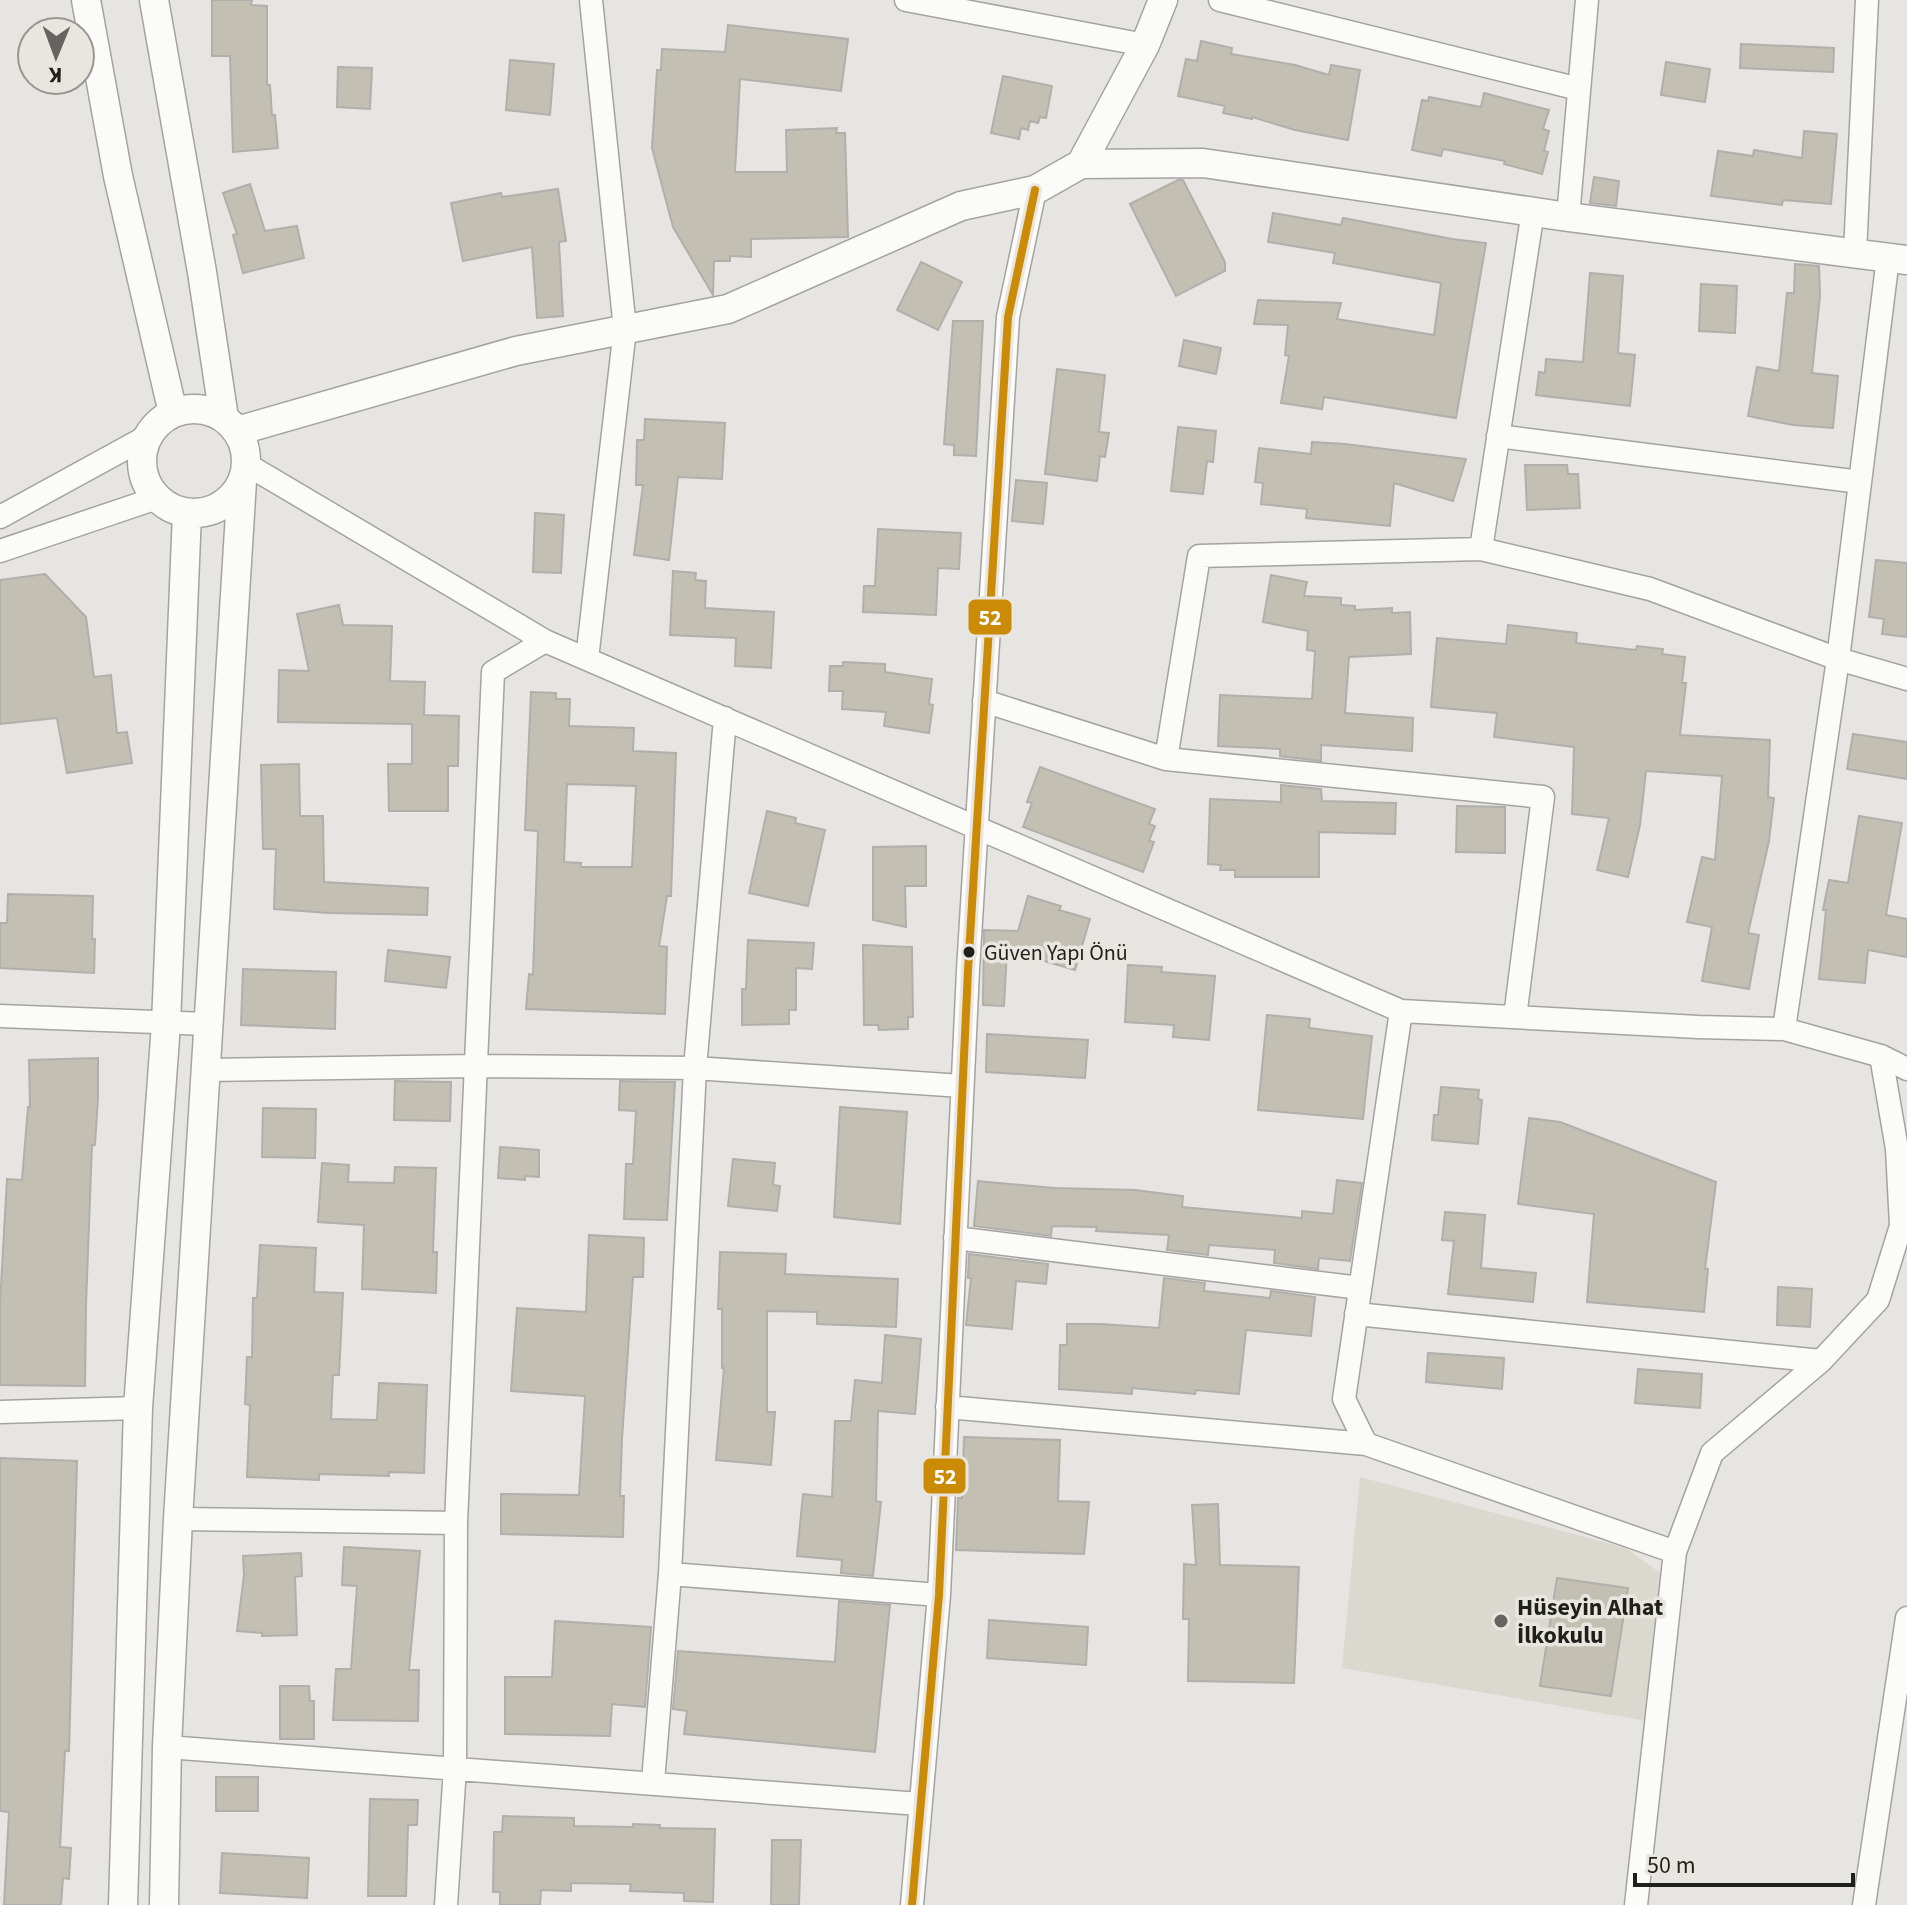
<svg xmlns="http://www.w3.org/2000/svg" width="1907" height="1905" font-family="'Source Sans 3',sans-serif">
<style>
.built{fill:#dbd8d0}
.building{fill:#c3c0b3;stroke:#b0afac;stroke-width:2;fill-rule:evenodd}
.lines{fill:none;stroke-linecap:round;stroke-linejoin:round}
.minor-casing{stroke:#a4a3a0;stroke-width:25}
.tertiary-casing{stroke:#a4a3a0;stroke-width:31}
.minor{stroke:#fbfbfa;stroke-width:22}
.tertiary{stroke:#fbfbfa;stroke-width:28}
.bus-1-casing{stroke:#e8e6df;stroke-width:14}
.bus-1{stroke:#cc8b06;stroke-width:8}
.bus-dot{fill:#1f1f1c;stroke:#e8e6df;stroke-width:3}
.poi-dot{fill:#656461;stroke:#e8e6df;stroke-width:3}
.labels{text-anchor:middle;stroke-width:7;stroke-linejoin:round;paint-order:stroke}
.bus-label{font-size:22px;fill:#1f1f1c;stroke:#e8e6df;text-anchor:start}
.poi-label{font-size:24px;font-weight:bold;fill:#1f1f1c;stroke:#e8e6df;text-anchor:start}
.line-badge{stroke:#e8e6df;stroke-width:3}
.badge-label{font-size:22px;text-anchor:middle;font-weight:bold;fill:#fff}
</style>
<rect width="100%" height="100%" fill="#e6e5e1"/>
<!-- built -->
<path class="built" d="M1360,1477L1626,1548L1660,1573L1647,1721L1342,1668Z"/>
<!-- building -->
<path class="building" d="M212,0H252L251,5L267,6V85H270L272,115H275L278,148L233,152L230,56H212Z
M728,25L848,39L841,91L740,79L735,172H787L786,130L837,128L836,133H845L848,237L751,239V257L730,256V261H714L713,295L673,227L652,148L657,70H661L662,49L725,52Z
M1201,41L1232,48L1231,54L1295,65L1329,75L1331,65L1360,70L1348,140L1295,130L1252,117V119L1223,113L1225,106L1178,96L1186,59L1197,61Z
M1741,44L1834,48L1833,72L1740,68Z
M510,60L554,64L550,115L506,110Z
M1666,62L1710,69L1705,102L1661,95Z
M338,67L372,68L370,109L337,107Z
M1003,76L1052,86L1046,118L1040,117L1038,123L1030,121L1028,130L1021,128L1019,139L991,133Z
M1484,93L1549,110L1543,129L1549,131L1544,151L1548,152L1542,174L1504,164L1505,161L1443,149L1441,156L1412,150L1422,100L1428,101L1429,97L1481,107Z
M1804,131L1837,134L1831,204L1783,200L1782,205L1711,196L1718,151L1753,156L1754,150L1802,158Z
M1594,177L1619,181L1616,206L1590,203Z
M1178,180H1183L1225,262V271L1176,296L1130,204Z
M250,184L265,231L297,226L304,258L243,273L233,235L237,234L223,193Z
M558,189L566,241L559,242L563,316L537,318L532,247L463,261L451,203L501,193L502,197Z
M1273,213L1341,225L1343,218L1452,239L1486,243L1456,418L1324,397L1322,409L1281,403L1289,356L1285,355L1288,325L1254,324L1258,300L1341,303L1337,319L1434,335L1441,283L1333,263L1335,253L1268,242Z
M921,262L962,282L938,330L897,310Z
M1795,264L1819,266L1820,296L1812,373L1838,376L1833,428L1793,425L1748,416L1757,367L1779,371L1787,293H1794Z
M1590,273L1623,276L1618,353L1635,355L1630,406L1536,395L1539,372L1545,373L1546,359L1583,362Z
M1701,284L1737,286L1735,333L1699,331Z
M953,321H983L976,456L954,455V445L944,444Z
M1184,340L1221,348L1216,374L1179,366Z
M1057,369L1105,375L1099,432L1109,433L1105,457L1100,456L1097,481L1045,474Z
M645,419L725,423L722,479L678,477L669,560L634,555L643,485H636L637,440H644Z
M1178,427L1216,431L1213,462L1207,461L1203,494L1171,491Z
M1312,442L1345,444L1466,459L1453,501L1394,483L1390,526L1306,518L1307,509L1261,504L1263,483L1255,482L1259,448L1311,454Z
M1525,465H1567L1568,474H1578L1580,508L1527,510Z
M1016,480L1047,483L1043,524L1012,521Z
M535,513L564,515L561,573L533,572Z
M878,529L961,533L959,569L938,568L936,615L863,612L864,586H875Z
M1876,560L1907,563V637L1882,634L1884,619L1869,617Z
M673,571L696,573L695,580L706,581L705,608L774,612L771,668L735,666L736,638L670,635Z
M45,574L86,617L94,677L111,675L117,733L127,732L132,763L67,773L57,718L0,724V580Z
M1271,575L1307,582L1304,596L1341,598V605L1355,606V610L1392,608V613L1410,612L1411,654L1349,657L1345,713L1413,718L1412,751L1321,745V761L1280,756V749L1218,746L1220,695L1312,699L1315,651L1307,650L1308,631L1263,622Z
M339,605L343,625L392,626L390,681L425,682L424,715L459,716L458,766H448V811H389L388,764H412V724L278,722L279,670L309,671L297,614Z
M1508,625L1577,633L1576,643L1636,650L1637,646L1663,649L1662,654L1685,657L1682,683H1686L1680,735L1770,740L1768,797L1774,798L1769,841L1748,933L1759,935L1749,989L1702,981L1712,927L1687,922L1702,857L1715,860L1722,776L1646,771L1640,825L1628,877L1597,870L1609,818L1572,814L1574,747L1494,737L1497,713L1431,707L1437,638L1506,644Z
M843,662L885,664V672L932,679L929,704L933,705L929,733L884,726L886,712L842,709L843,691H829L830,666H843Z
M531,692L556,693V699H570L569,726L634,728L633,751L676,753L671,896H667L659,946L667,947L665,1014L526,1009L529,974L533,975L538,831L525,830ZM567,784L636,786L632,867H581V863L564,862Z
M1853,734L1907,742V779L1847,769Z
M299,764L300,816H323L324,882L428,888L427,915L329,913L274,909L276,849H263L261,765Z
M1040,767L1155,809L1149,824L1155,826L1149,841L1154,842L1143,872L1023,827L1032,803L1027,802Z
M1281,785L1321,789L1322,801L1396,803L1395,834L1319,832V877H1235V870H1220L1221,865L1208,864L1210,799L1281,802Z
M1457,806L1505,807V853L1456,852Z
M767,811L796,818L795,823L825,830L808,906L749,893Z
M1859,816L1902,823L1886,915L1907,919V957L1868,950L1865,983L1819,979L1826,910H1823L1829,880L1848,883Z
M926,846V886H905L906,927L873,920V847Z
M8,894L93,896L92,939H95L94,973L0,968V923H7Z
M1028,896L1061,906L1059,910L1090,919L1075,970L1007,950L1004,1006L983,1005L984,930L1018,931Z
M748,940L814,943L812,969L796,968V1010H789V1024L742,1025V989H746Z
M863,945L912,947L913,1017H908V1029L879,1030L878,1025H864Z
M388,950L450,957L446,988L385,981Z
M1128,965L1162,967L1161,972L1215,976L1209,1040L1173,1037L1174,1025L1125,1022Z
M243,969L336,972L335,1029L241,1025Z
M1267,1015L1310,1019L1309,1028L1372,1036L1363,1119L1258,1110Z
M987,1034L1088,1040L1085,1078L986,1072Z
M98,1058V1097L95,1145H92L86,1305L85,1386L0,1385V1303L7,1179L22,1180L28,1107H30L29,1060Z
M395,1081L451,1082L450,1121L394,1120Z
M620,1081L675,1082L667,1220L624,1219L626,1164H633L636,1111L619,1110Z
M1441,1087L1479,1090L1478,1099L1482,1100L1478,1144L1432,1140L1434,1115H1438Z
M840,1107L907,1112L900,1224L834,1217Z
M263,1108L316,1109L315,1158L262,1157Z
M1529,1118L1560,1122L1716,1182L1705,1269H1708L1704,1312L1587,1302L1594,1214L1518,1204Z
M500,1147L539,1150V1177L525,1176V1180L498,1178Z
M733,1159L775,1163L773,1185L780,1186L777,1211L728,1206Z
M322,1163L349,1165L348,1182L394,1183L395,1167L436,1168L433,1252H437L436,1293L362,1289L364,1225L318,1222Z
M1337,1180L1362,1183L1350,1261L1319,1258L1318,1269L1274,1263L1275,1250L1209,1245L1208,1255L1167,1250L1169,1235L1096,1231L1097,1227L1052,1226L1051,1236L974,1226L978,1181L1054,1188L1135,1190L1183,1196L1182,1207L1302,1218V1211L1333,1214Z
M1445,1212L1485,1215L1481,1268L1536,1273L1533,1302L1448,1294L1454,1241L1442,1240Z
M589,1235L644,1238L643,1277H633L622,1439L620,1496H624L623,1537L501,1534V1494L579,1495L585,1396L511,1391L517,1308L586,1312Z
M260,1245L316,1248L314,1292L343,1293L339,1375H333L331,1419L377,1420L379,1383L427,1385L424,1473L389,1472V1476L319,1474V1480L247,1477L250,1405L245,1404L247,1357H252L253,1298H257Z
M720,1252L786,1254L785,1274L898,1279L896,1327L817,1324V1312L767,1311V1412H775L771,1465L716,1460L724,1368H722V1309H718Z
M969,1254L1048,1264L1046,1284L1016,1281L1012,1329L966,1325L971,1278H968Z
M1164,1278L1205,1283L1204,1291L1270,1298L1271,1291L1315,1297L1311,1336L1246,1330L1239,1394L1196,1390L1195,1394L1132,1388V1394L1059,1389L1060,1345H1067V1324H1101L1159,1328Z
M1778,1287L1812,1289L1810,1327L1777,1325Z
M885,1335L921,1339L915,1414L878,1411L876,1501L881,1502L873,1576L841,1573L842,1560L797,1556L803,1494L832,1497L835,1421H851L855,1380L882,1383Z
M1428,1353L1504,1358L1502,1389L1426,1382Z
M1638,1369L1702,1374L1700,1408L1635,1403Z
M964,1437L1060,1440L1058,1501L1089,1502L1084,1554L956,1550L958,1498H962Z
M0,1458L77,1461L69,1751H65L60,1847L71,1848L69,1879L63,1878L61,1905H4L9,1812L0,1811Z
M1218,1504L1220,1565L1299,1567L1294,1683L1188,1681L1189,1619H1183L1184,1564L1196,1565L1192,1505Z
M344,1547L420,1551L409,1670H419L418,1721L333,1720L336,1669H351L357,1586L342,1585Z
M301,1553L302,1576L295,1577L297,1635L262,1636V1633L237,1631L244,1575L243,1556Z
M1557,1578L1628,1588L1611,1696L1540,1686Z
M839,1601L890,1605L875,1752L684,1734L687,1711L673,1709L678,1651L835,1662Z
M989,1620L1088,1627L1086,1665L987,1658Z
M555,1621L651,1627L645,1707L612,1704L610,1736L505,1734V1677H552Z
M280,1686H309L310,1701H314V1739H280Z
M216,1777H258V1811H216Z
M370,1799L418,1800L417,1825H408L406,1896H368Z
M503,1816L574,1818V1826L633,1827V1824L660,1825V1828L715,1829L713,1902L684,1901V1893L630,1891L631,1884L571,1883V1891L541,1890L540,1905H500V1892H493L494,1832H502Z
M772,1840H801L799,1905H771Z
M222,1853L309,1858L307,1898L220,1893Z"/>
<g class="lines">
<defs>
<path id="minor" d="M906,0L1145,45
M1220,0L1579,89
M1568,217L1587,0
M1855,253L1867,0
M1498,436L1860,482
M246,464L545,641L1401,1011L1698,1027L1784,1029L1881,1056L1907,1069
M0,517L148,436
M1481,549L1533,211
M0,551L157,498
M587,659L625,329L591,0
M984,701L1166,759L1543,797L1515,1017
M1166,759L1199,556L1481,549L1650,589L1838,659L1907,679
M1401,1011L1344,1399L1366,1444L1675,1552
M0,1016L207,1024
M1784,1029L1838,659L1888,258
M206,1070L474,1066L695,1068L962,1086
M955,1238L1360,1288
M1356,1314L1821,1361
M947,1407L1366,1444
M0,1412L138,1408
M178,1519L456,1523
M670,1574L939,1595
M167,1747L919,1804
M653,1782L670,1574L695,1068L725,718
M446,1905L455,1768L456,1523L493,672L545,641
M912,1905L939,1595L968,970L1008,317L1035,190
M1636,1905L1675,1552L1712,1453L1821,1361L1878,1300L1901,1226L1897,1149L1881,1056
M1864,1905L1907,1618"/>
<path id="tertiary" d="M86,0L118,176L173,413
M154,0L202,272L224,418
M1081,164L1145,45L1163,0
M142 461a52 52 0 1 1 104 0a52 52 0 1 1-104 0Z
M237,431L516,351L728,309L961,206L1035,190L1081,164L1203,163L1568,217L1907,260
M123,1905L138,1408L166,1024L187,513
M164,1905L167,1747L178,1519L242,481"/>
</defs>
<!-- minor casing -->
<use href="#minor" class="minor-casing"/>
<!-- tertiary casing -->
<use href="#tertiary" class="tertiary-casing"/>
<!-- minor -->
<use href="#minor" class="minor"/>
<!-- tertiary -->
<use href="#tertiary" class="tertiary"/>
<defs>
<path id="bus-1" d="M912,1905L939,1595L968,970L1008,317L1035,190"/>
</defs>
<!-- bus-1 casing -->
<use href="#bus-1" class="bus-1-casing"/>
<!-- bus-1 -->
<use href="#bus-1" class="bus-1"/>
</g>
<!-- markers -->
<circle class="bus-dot" cx="969" cy="952" r="7"/>
<circle class="poi-dot" cx="1501" cy="1621" r="8"/>
<g class="labels">
<!-- bus labels -->
<g class="bus-label">
<text x="984" y="960">Güven Yapı Önü</text>
</g>
<!-- poi labels -->
<g class="poi-label">
<text x="1517" y="1615">Hüseyin Alhat<tspan x="1517" dy="28">İlkokulu</tspan></text>
</g>
</g>
<g class="line-badge">
<rect x="967" y="598" width="46" height="38" rx="8" fill="#cc8b06"/>
<rect x="922" y="1457" width="45" height="38" rx="8" fill="#cc8b06"/>
</g>
<g class="badge-label">
<text x="990" y="625">52</text>
<text x="945" y="1484">52</text>
</g>
<!-- north arrow -->
<g transform="translate(56 56) rotate(181)"><circle r="38" fill="#e8e6df" stroke="#989691" stroke-width="2"/>
<path d="M0-6L14 30L0 20L-14 30Z" fill="#656461"/>
<text y="-12" font-size="22" font-weight="bold" text-anchor="middle" fill="#1f1f1c">K</text>
</g>
<!-- scale -->
<path d="M1635 1873v12h218v-12" fill="none" stroke="#1f1f1c" stroke-width="4"/>
<text x="1647" y="1873" font-size="24" fill="#1f1f1c" stroke="#e8e6df" stroke-width="6" paint-order="stroke">50 m</text>
</svg>
